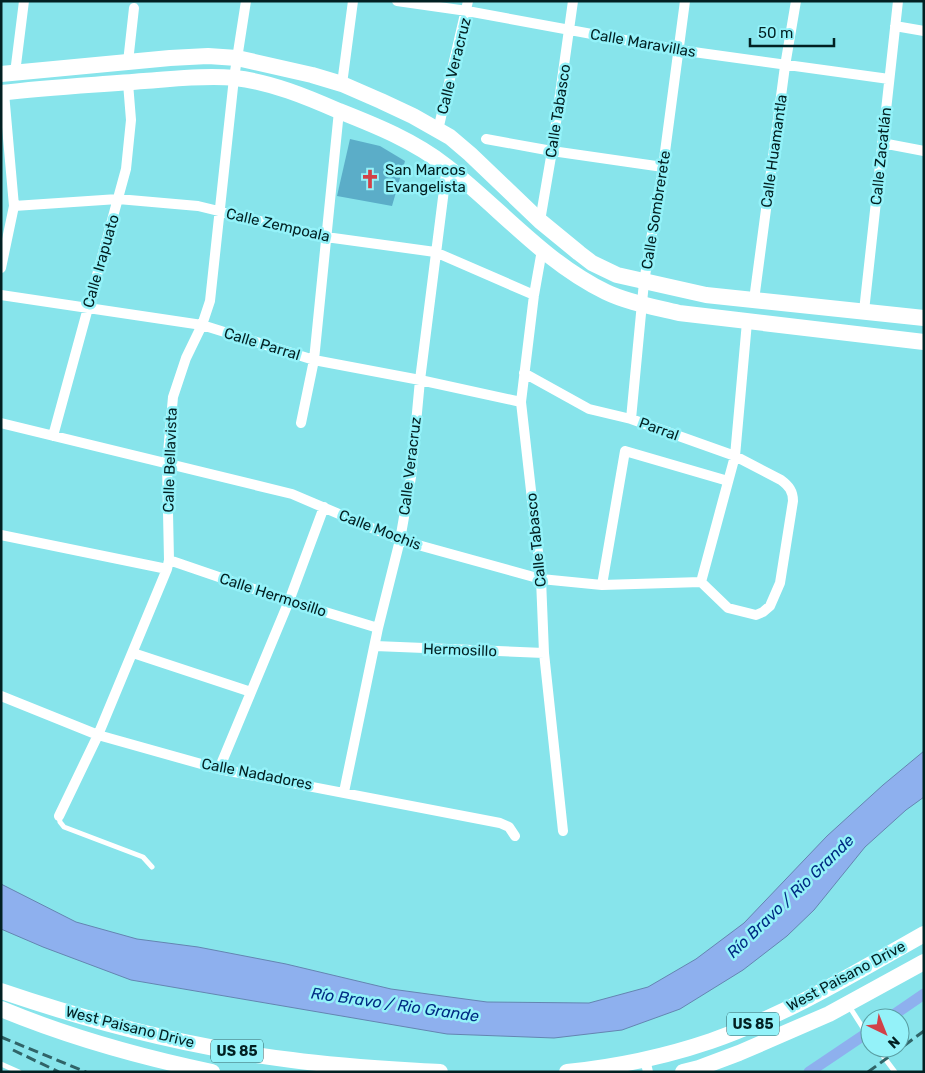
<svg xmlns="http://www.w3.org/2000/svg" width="925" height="1073" font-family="Rubik,sans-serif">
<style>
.water{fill:#8eb0ee;stroke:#6485b1}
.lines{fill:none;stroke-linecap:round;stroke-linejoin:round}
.canal{stroke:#8eb0ee;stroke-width:11}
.building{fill:#5badc8}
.service{stroke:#fff;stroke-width:5}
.minor{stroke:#fff;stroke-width:10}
.primary{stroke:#fff;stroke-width:16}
.rail{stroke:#306468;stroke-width:3;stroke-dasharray:10 5;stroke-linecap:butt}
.labels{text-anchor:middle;stroke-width:5;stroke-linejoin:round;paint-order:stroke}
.shield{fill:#94f2f9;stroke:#2e5f62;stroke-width:1}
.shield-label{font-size:14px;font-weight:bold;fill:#022022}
.street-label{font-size:15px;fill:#022022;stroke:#94f2f9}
.poi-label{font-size:15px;fill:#022022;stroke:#94f2f9;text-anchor:start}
.water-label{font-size:16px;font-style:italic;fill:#002b83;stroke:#94f2f9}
</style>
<rect width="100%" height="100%" fill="#87e4eb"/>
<!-- water -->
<path class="water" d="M924,751V797L906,810L865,847L814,910L787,936L743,970L680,1009L622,1030L554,1038L447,1034L131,980L43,947L1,929V884L76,922L137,939L198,947L286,964L391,989L487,1002L589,1003L648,987L696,959L744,923L827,836L883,785Z"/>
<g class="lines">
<!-- canal -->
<path class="canal" d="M889,1018L924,994
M809,1072L870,1031"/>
</g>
<!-- building -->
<path class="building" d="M350,139L380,146L405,161L392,206L337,196Z"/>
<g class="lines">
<!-- service -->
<path class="service" d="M59,816L60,822L64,827L143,857L152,867
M849,1006L870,1039
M877,1048L895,1072
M1,1064L19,1072"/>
<!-- minor -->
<path class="minor" d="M397,1L467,11L679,50L889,79
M895,26L924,31
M128,62L134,8
M15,73L24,1
M342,84L353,1
M438,130L468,1
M486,139L552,151L663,167
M882,143L924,151
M14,206L118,199L198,206L326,237L435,252L534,295
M540,221L552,151L573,1
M542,250L534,295L521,402L541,579L544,653L563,831
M1,268L14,206L4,93
M1,295L202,325L314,360L420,380L521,402
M754,300L785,66L796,1
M864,311L898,1
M631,419L644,282L663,167L685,1
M1,423L292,494L400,540L541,579L602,585L701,582L728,608L756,615L763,612L770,606L780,583L793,501C793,491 789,486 781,480L735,456L631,419L589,409L524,373
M301,423L314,360L339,111
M53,436L126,169L131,120L128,83
M1,535L167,569
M169,560L289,601L378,628
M701,582L735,456L747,322
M602,585L625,451L728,481
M375,646L544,653
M133,653L251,692
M1,696L98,735L219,769L500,823L509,827L515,836
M219,769L289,601L324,507
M344,792L378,628L400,540L411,477L420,380L447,166
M59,816L98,735L167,569L169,560L167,464L173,397L186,358L202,325L210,301L234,78L246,1
M645,1059L648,1072"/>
<!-- primary -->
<path class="primary" d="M1,74L170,58L208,56L237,58L312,75L342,84L381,101L413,116L450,137L470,154L540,221L579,253L592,263L617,275L706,295L924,318
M1,93C49,87 97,85 144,81C174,79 205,75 235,78C271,82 307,97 339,111C377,126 414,141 446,166C500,208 544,262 606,292C629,303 655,307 679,313L924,342
M1,991C95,1023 193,1048 292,1060C341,1067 390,1069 440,1072
M1,1009C69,1037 140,1057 212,1072
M567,1072C615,1067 664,1057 711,1041C786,1015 855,973 924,934
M683,1072L699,1068L739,1053L829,1014L924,962"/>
<!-- rail -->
<path class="rail" d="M1,1037L86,1072
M13,1050L59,1072
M868,1072L924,1031"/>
</g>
<!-- icons -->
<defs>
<symbol id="church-bare" viewBox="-9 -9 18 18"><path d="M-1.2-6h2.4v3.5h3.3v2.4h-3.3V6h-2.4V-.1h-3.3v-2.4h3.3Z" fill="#d14148" stroke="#94f2f9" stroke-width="2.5" paint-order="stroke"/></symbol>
</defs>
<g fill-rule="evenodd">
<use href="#church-bare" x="356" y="165" width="28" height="28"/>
</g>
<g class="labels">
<!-- shield labels -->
<g class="shield">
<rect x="727" y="1012.5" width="52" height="23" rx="4"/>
<rect x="211" y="1039.5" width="52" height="23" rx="4"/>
</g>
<g class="shield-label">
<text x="753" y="1029">US 85</text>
<text x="237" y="1056">US 85</text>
</g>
<!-- street labels -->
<g class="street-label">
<text transform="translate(643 43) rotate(10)" y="5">Calle Maravillas</text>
<text transform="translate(454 66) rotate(-76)" y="5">Calle Veracruz</text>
<text transform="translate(558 111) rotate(-81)" y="5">Calle Tabasco</text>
<text transform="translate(774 151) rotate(-82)" y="5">Calle Huamantla</text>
<text transform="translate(881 156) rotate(-84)" y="5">Calle Zacatlán</text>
<text transform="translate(656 210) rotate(-81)" y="5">Calle Sombrerete</text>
<text transform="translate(278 225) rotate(13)" y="5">Calle Zempoala</text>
<text transform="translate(101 261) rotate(-74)" y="5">Calle Irapuato</text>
<text transform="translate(262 344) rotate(17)" y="5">Calle Parral</text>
<text transform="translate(659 429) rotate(20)" y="5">Parral</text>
<text transform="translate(170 460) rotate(-88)" y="5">Calle Bellavista</text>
<text transform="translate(410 466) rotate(-83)" y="5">Calle Veracruz</text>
<text transform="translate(380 530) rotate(21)" y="5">Calle Mochis</text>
<text transform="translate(536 540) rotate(-96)" y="5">Calle Tabasco</text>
<text transform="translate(273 595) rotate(18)" y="5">Calle Hermosillo</text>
<text transform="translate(460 650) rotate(2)" y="5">Hermosillo</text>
<text transform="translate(257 774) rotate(11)" y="5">Calle Nadadores</text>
<text transform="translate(846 976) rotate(-28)" y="5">West Paisano Drive</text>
<text transform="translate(130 1027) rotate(14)" y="5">West Paisano Drive</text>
</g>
<!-- poi labels -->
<g class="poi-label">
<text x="385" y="175">San Marcos<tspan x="385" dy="17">Evangelista</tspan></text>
</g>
<!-- water labels -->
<g class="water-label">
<text transform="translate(790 896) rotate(-44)" y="6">Río Bravo / Rio Grande</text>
<text transform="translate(395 1004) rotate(8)" y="6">Río Bravo / Rio Grande</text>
</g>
</g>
<!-- border -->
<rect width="925" height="1073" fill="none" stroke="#022022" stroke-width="5"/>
<!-- north arrow -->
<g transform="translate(885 1033) rotate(137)"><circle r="24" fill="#94f2f9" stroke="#5a9ea3"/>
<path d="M0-4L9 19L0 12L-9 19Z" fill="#d14148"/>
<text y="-8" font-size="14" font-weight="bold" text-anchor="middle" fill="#022022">N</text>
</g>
<!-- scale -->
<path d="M750 38v8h84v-8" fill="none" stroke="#022022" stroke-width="2.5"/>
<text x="758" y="38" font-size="15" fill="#022022" stroke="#94f2f9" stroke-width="4" paint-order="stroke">50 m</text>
</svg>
